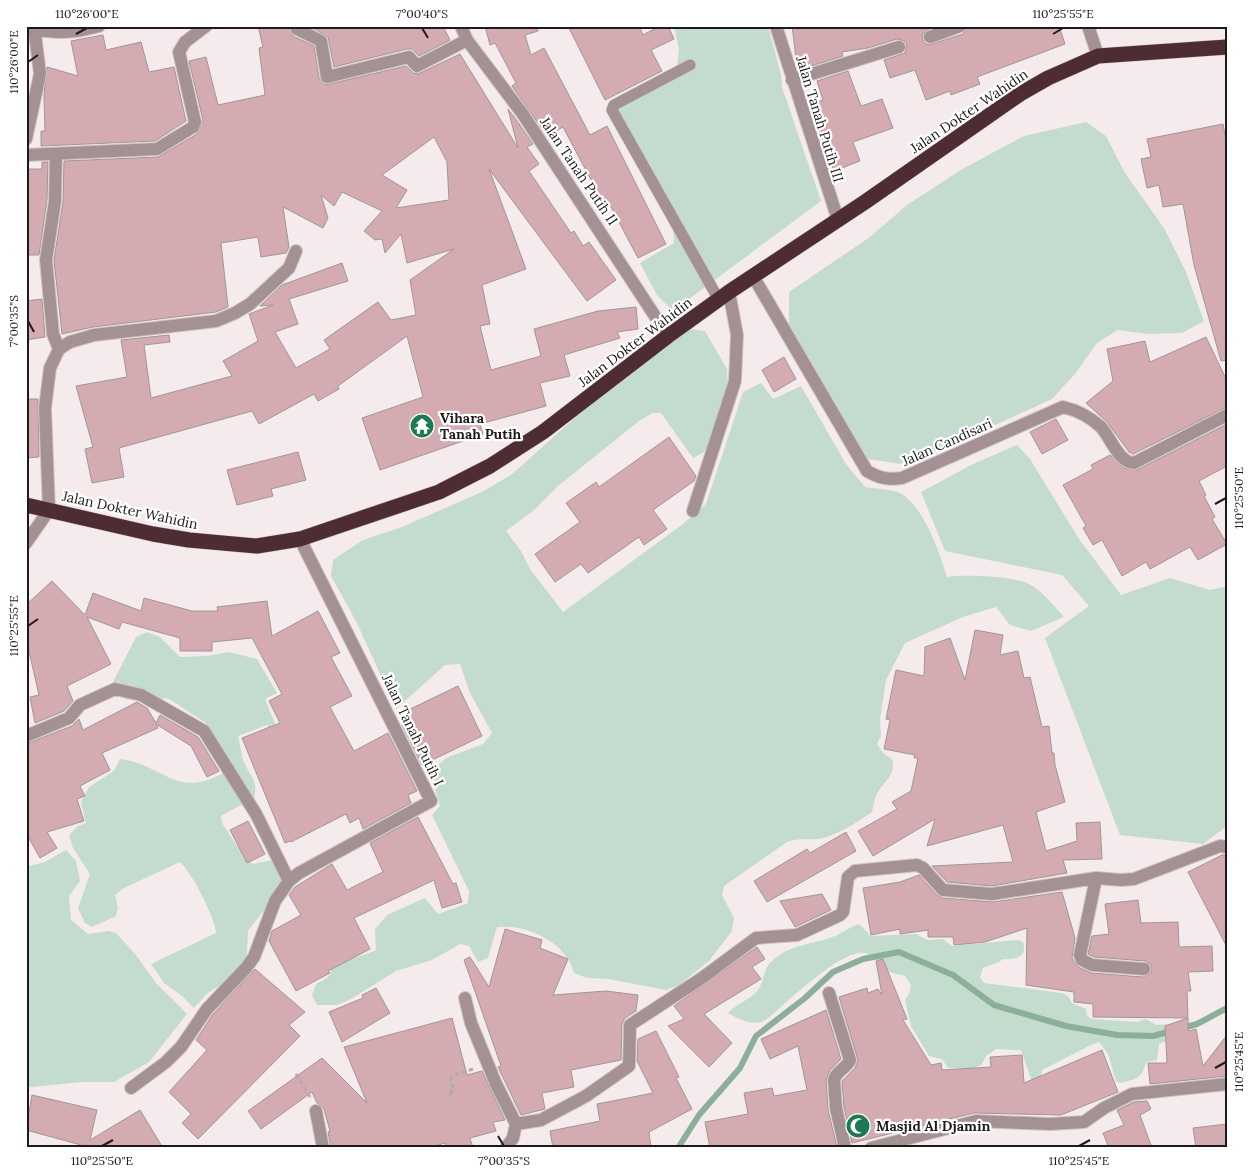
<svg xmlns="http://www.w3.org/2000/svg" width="1253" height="1174" font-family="Lora,serif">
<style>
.green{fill:#c3dccd}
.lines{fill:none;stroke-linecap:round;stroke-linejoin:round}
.stream{stroke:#8caf9a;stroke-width:6}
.building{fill:#d4abb1;stroke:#a09697;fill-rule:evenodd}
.lane-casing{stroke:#cfc5c6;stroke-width:12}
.street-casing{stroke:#cfc5c6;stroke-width:14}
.highway-casing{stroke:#cfc5c6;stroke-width:16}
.path{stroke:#b3aaaa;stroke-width:3;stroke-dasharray:5 2.5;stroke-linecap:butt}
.lane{stroke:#a39193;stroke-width:11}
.street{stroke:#a39193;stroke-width:12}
.highway{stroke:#4d2c32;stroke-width:15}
.ticks{fill:none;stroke:#1e1a1a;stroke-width:2}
.labels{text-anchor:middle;stroke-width:4.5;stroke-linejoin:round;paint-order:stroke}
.street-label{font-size:14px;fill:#1e1a1a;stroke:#fff}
.poi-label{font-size:14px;font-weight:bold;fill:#1e1a1a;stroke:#fff;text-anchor:start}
.neatline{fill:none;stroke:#1e1a1a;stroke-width:2}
.ticks-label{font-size:12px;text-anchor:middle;fill:#1e1a1a}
</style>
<rect width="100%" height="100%" fill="#f6ebec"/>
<!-- green -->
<path class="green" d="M674,26H768L781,75L782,87L821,201L673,311L657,295L640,263L674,243L673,222L612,107L677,67L679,49Z
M1086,122L1106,136L1125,173L1164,228L1186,272L1204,321L1182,333L1148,334L1118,330L1097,343L1075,374L1052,399L941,450L900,464L868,459L789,324V292L870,237L907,205L964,168L1024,136Z
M689,329L705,331L727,369L728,390L713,441L703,453L693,458L661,413H653L639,421L558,486L533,511L506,531L521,551L530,569L563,612L683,524L706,504L743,392L761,383L773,399L801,386L846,464L865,487C876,489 891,489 900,493C923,505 940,553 947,577C965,574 1010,576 1027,583C1041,589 1054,606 1064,617L1031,631L1010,625L996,607L963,617L905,643L886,680L880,719L881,736L877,744L883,753L892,759C897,776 882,782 876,796C874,801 873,807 872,812C856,823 837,836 818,839C806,840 798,838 787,842L724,886L722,895L734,918L732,931L709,961L679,985L666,990L608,979L587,978L574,973C566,942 527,924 497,927L488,958L478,962L469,946L460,944L432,960L396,971L351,999L337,1005H317L312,995L316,984L327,978L331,973L330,966C346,960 360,957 376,950L375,929L387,915L425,898L438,914L468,903L469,891L432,815L440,806L432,779L434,769L446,758L483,744L492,733L470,693L460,664L445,665L396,709L357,623L331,576L333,560L363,540L402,527L484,491L512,474L605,391Z
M1017,445L1030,459L1079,539L1121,595L1170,578L1210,590L1227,586V826L1203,844L1120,835L1045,638L1089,606L1062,575L945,551L921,492L971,465Z
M147,632L160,637L180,657L207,656L229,652L257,659L277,693L265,699L278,731L271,733L267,725L238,736C240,744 241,752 243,760C249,775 259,781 254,798L221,816L222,823L244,857L253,864L278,859L282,879L268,905L248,931L247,954L244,966L233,978L209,992L194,1008L182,996L164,983L151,964L216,933C215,917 192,873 180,862L124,888L115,895L118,908L116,916L92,927L85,923L78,908L90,874L73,848L69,835L78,826L86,823L81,802L89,787L114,771L120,759C166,765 175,801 227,771L206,723L169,699L164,698L156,703L136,696L128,700L120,695L113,682L136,637Z
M66,850L76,861L80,881L69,896L71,920L88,934L108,931L116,933L136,955L156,983L187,1014L149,1062L114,1082H82L32,1087L26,1086V867L45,862Z
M859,924L871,936L916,934L928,940L943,939L952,946L1018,940L1023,942C1028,957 1015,960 1003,959L999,962L983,968L980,977L984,983L1062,993L1068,996L1072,1003L1086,1009L1087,1016L1092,1019L1137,1022L1146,1019L1156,1025L1173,1024L1170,1039L1159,1044L1157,1060L1146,1062C1142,1079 1136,1079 1120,1083L1116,1081L1108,1054L1099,1042L1091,1045L1042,1070L1040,1081L1032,1082L1021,1050L996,1049L986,1056L982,1064L973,1069L948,1068L942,1059L929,1056L911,1026L905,1000L909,994L911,985L905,976C900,974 891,974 887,970C878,963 872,951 858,953C836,958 808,984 791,998C766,1018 764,1034 728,1013C736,1004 745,1002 753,995C765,986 762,970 771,962C789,944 812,945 835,936C843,933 850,927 859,924Z"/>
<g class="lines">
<!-- stream -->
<path class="stream" d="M678,1148L699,1115L740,1068L756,1036L805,998L833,972L863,959L899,952L953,975L994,1005L1066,1026L1117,1035L1153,1036L1197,1024L1227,1008"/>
</g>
<!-- building -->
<path class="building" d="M258,26H289L293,36L314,46L319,78L325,85L406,66L413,73L418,74L460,54L518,148L508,109L515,118L533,144L527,147L539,164L529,171L571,233L574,231L583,246L589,242L616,280L587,301L489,169L526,269L482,285L490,324L480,326L491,370L541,356L534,329L598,311L636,307L638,329L617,332L620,338L564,355L570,376L540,383L546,406L480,424L483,434L380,470L362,418L423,397L407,336L338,386L339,389L318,401L314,394L259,424L252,411L119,448L124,477L92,483L85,449L93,447L76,386L127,377L121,340L169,335L170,342L144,345L151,398L232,376L223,361L258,341L249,314L273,305L260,306L282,285L342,263L348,281L289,299L298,324L275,332L296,368L330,349L324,340L378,302L391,320L416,315L410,280L454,249L407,263L401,234L385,253L382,239L375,240L364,231L382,211L342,192L334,206L321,195L328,218L323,228L283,207L289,247L286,253L261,257L258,237L221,243L228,307L216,312L93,327L62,334L54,260L63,202L64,161L158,157L197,134L203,120L189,61L206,57L218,105L265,95L259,48L263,47ZM434,137L447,162L449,200L396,208L407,190L382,175Z
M310,26H443L450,40L419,56L412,49H407L334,67L328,37Z
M485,26H537L538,31L525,35L531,55L544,48L590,135L607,126L666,244L638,258L610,205L607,207L599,195L563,127L547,136L512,86L516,83L495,43L490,45Z
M568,26H639L643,35L660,26H668L674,39L651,50L662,71L605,100Z
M792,26H936L927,30L922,35L924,43L929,45L963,34L968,26H1059L1065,44L977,77L980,84L951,95L950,91L926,100L915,70L890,78L884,60L905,53L907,45L904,41L897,39L868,48L842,52L843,56L811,66H797Z
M103,35L106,50L141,42L149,72L174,67L186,121L155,141L41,146V131H45L44,95L47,67L78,76L71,41Z
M848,71L861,106L882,99L893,128L853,142L860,161L834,171L810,105L823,100L817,81Z
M1223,124L1227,145V360L1221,361L1194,265L1183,204L1163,207L1159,185L1147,188L1141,159L1151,157L1147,139Z
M42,162H48L47,200L39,255H26V169H42Z
M42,299L45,337L26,340V301Z
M1206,337L1227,381V407L1133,454L1129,452L1107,422L1086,403L1113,381L1107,349L1145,341L1150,362Z
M784,357L796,379L774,392L762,370Z
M26,399H38L39,457L26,458Z
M1056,419L1068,440L1042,454L1030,432Z
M1227,424V466L1199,481L1206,495L1204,496L1215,517L1212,519L1227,544L1198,560L1190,547L1150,569L1146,562L1122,576L1102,540L1093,545L1083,528L1086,526L1063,485L1093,469L1091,465L1110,455L1124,468L1137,470Z
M669,437L696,476L694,481L653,510L667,529L644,545L639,537L588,573L581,564L555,582L535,554L580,522L566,503L596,482L599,487Z
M298,452L306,480L271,489L273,496L237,505L227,470Z
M52,581L85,615L93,593L141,611L144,598L192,611H218L217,607L267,601L272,636L318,611L340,653L331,657L352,696L330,707L354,751L388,733L417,791L408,795L411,803L363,829L359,818L350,823L346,814L291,842L290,841L285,843L242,738L280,723L269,701L282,694L252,638L212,642V651H180V638L122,622L119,629L87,617L111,664L67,686L73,701L64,711L35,723L30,697L39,695L26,638V605Z
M975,630L1003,635L1000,655L1018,651L1024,678L1030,677L1042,727L1049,726L1052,753H1054L1055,765L1065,802L1036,812L1046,851L1077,841L1076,823L1100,822L1102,859L1063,860L1067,873L992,886L947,882L932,866L1013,862L1003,825L927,846L935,819L873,856L858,831L897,809L892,802L911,791L918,758H914L915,755L884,749L890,720L886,719L896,670L924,676L925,647L950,638L965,680Z
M458,686L482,736L422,765L402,725L409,722L404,712Z
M137,702L147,708L156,723L160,715L198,737L219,771L207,777L191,746L156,724L158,728L102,753L110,770L80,786L85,796L77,799L84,821L47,832L57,848L40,858L26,833V744L72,726L79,719L83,730Z
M418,817L453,884L456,883L462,902L442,908L434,880L354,918L370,949L328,971L330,973L296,991L269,941L272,931L301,915L289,895L295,887L332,864L347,890L383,872L370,843Z
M248,821L265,854L247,863L230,830Z
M846,832L856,851L767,902L754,881L807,849L810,853Z
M1222,855H1227V947L1188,872Z
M919,875L937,895L942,898L993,902L1062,892L1075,938L1072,958L1078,967L1091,973L1143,977L1151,973V965L1145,961L1094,957L1088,954L1092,936L1109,934L1105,904L1138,900L1141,923L1178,922L1179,947L1212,946L1213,971L1188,972L1191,991H1187L1188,1018L1093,1017V1004L1074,1002V992L1026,985L1027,928L985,942L954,945L953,937H928V930L900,934V929L871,935L863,888L900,882Z
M822,894L831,910L795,927L780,901Z
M505,929L542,940L540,948L568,959L553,995L606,991L638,995L636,1011L625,1018L622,1024L621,1060L571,1070L574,1087L542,1093L545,1109L521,1115L498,1067L501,1066L464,960L470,957L489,987Z
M757,947L765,959L752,967L761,979L704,1014L732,1043L709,1067L668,1026L684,1019L674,1006Z
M883,959L907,1019L903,1020L931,1065L941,1063L942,1070L991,1067L990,1057L1022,1055L1024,1083L1102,1050L1118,1092L1061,1115L974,1113L852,1143L844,1107L842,1081L855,1068L858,1060L839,997L867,988L868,993L878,989L882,995L876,961Z
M255,969L305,1012L289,1025L300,1036L198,1139L182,1123L191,1114L169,1092L207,1050L196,1040L213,1014Z
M376,988L390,1013L342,1042L329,1012L363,998L362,995Z
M826,1010L841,1059L830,1070L826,1080L828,1110L837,1147L710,1148L705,1122L748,1114L744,1093L772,1088L774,1096L807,1090L798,1046L770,1059L761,1039Z
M452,1018L467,1075L482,1071L505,1120L493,1122L496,1131L470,1138L473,1148H447L445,1143L428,1148H331L328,1132L330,1131L324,1109L317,1103L312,1092L261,1129L248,1111L322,1058L367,1103L344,1047Z
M1188,1018V1031L1196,1029L1203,1066L1227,1035V1076L1150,1084L1148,1063H1167L1165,1026Z
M656,1031L679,1077L676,1078L692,1109L649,1132L651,1148H553L550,1131L600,1121L597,1104L653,1093L637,1061L638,1039Z
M32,1095L97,1110L90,1140L140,1110L163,1148H77L81,1145L26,1130Z
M1147,1101L1151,1109L1140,1115L1152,1148H1109L1103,1133L1124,1125L1117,1110L1134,1102Z
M1227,1124V1148H1196L1193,1128Z"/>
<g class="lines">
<defs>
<path id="lane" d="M690,65L614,105L612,110L719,300"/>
<path id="street" d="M297,26V29L321,41L327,77L409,57L417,66L467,40
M461,26L467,40L522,113L668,336
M776,26L838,220
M1088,26L1098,56
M34,28C56,35 77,32 99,26
M930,37L960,26
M792,80L899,47
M26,139L40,74L34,26
M56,154L55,201L46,260L53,334L59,349
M26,155L157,149L193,127L195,122L179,52L185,42L206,26
M753,276L867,471C879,478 887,480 902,478L1063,407C1076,410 1090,417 1101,427C1111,438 1118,462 1134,463L1227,415
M693,511L735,381L737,335L729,292
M26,543L49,510L45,408L50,368L59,349L70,342L94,335L216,321L235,313L250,304L289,268L296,251
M26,736L69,718L80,705L115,689L141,695L204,731L256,814L289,881
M1144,969L1092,965L1082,960L1080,955L1096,878L1121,880L1134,879L1220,846L1227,847
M829,993L850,1060C846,1069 836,1071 834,1080L836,1108L845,1148
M465,998L471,1023L496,1084L516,1124L513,1138L506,1148
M131,1088L166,1062L181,1047L207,1009L246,968L254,957L275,901L289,881L299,873L431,801L300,539
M316,1111L323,1148
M516,1124L541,1120L586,1096L629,1066L630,1025L702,978L756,938L797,935L840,915L843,912L848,877L855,871L917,865L923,868L943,890L992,894L1096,878
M871,1148L976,1121L1050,1124L1084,1122L1104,1108L1132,1094L1227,1084"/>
<path id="highway" d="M26,505L153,534L189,540L257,546L300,539L439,492L490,466L543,432L668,336L729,292L865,202L1020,94L1048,78L1098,56L1227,47"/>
</defs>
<!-- lane casing -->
<use href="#lane" class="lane-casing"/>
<!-- street casing -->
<use href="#street" class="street-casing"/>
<!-- highway casing -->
<use href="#highway" class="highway-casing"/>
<!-- path -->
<path class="path" d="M296,1074L310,1097
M450,1095L453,1089L451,1078L454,1075L473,1069"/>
<!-- lane -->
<use href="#lane" class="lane"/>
<!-- street -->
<use href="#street" class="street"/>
<!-- highway -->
<use href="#highway" class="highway"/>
</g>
<!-- ticks -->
<path class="ticks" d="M422,28L428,38M76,34L87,28M1053,34L1063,28M28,62L38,55M28,321L34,332M1215,504L1226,498M28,626L38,619M1215,1068L1226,1062M498,1136L504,1146M102,1146L113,1140M1079,1146L1090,1140"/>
<!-- icons -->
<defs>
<symbol id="temple-disc" viewBox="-11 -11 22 22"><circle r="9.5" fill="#1b7a51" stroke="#fff"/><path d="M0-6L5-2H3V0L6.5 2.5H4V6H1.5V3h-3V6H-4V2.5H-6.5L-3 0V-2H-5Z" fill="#fff"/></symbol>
<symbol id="mosque-disc" viewBox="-11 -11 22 22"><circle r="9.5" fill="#1b7a51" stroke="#fff"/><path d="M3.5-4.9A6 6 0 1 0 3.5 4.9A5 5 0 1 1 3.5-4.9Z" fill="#fff"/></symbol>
</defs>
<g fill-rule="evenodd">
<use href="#temple-disc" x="408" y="412" width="28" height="28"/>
<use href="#mosque-disc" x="844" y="1112" width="28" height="28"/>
</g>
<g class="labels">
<!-- street labels -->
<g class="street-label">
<text transform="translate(969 111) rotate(-34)" y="5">Jalan Dokter Wahidin</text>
<text transform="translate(820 119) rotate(73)" y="5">Jalan Tanah Putih III</text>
<text transform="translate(579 171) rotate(56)" y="5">Jalan Tanah Putih II</text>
<text transform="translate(635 342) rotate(-37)" y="5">Jalan Dokter Wahidin</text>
<text transform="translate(947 442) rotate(-24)" y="5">Jalan Candisari</text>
<text transform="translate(130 510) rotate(12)" y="5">Jalan Dokter Wahidin</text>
<text transform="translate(413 730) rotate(64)" y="5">Jalan Tanah Putih I</text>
</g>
<!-- poi labels -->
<g class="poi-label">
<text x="440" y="423">Vihara<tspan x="440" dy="16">Tanah Putih</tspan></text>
<text x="876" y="1131">Masjid Al Djamin</text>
</g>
</g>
<!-- border -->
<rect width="1253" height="1174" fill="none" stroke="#ffffff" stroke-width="55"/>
<rect x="28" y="28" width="1198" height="1118" class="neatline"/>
<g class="ticks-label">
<text x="87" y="18">110°26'00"E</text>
<text x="422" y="18">7°00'40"S</text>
<text x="1063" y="18">110°25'55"E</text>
<text transform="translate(14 62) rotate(-90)" y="4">110°26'00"E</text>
<text transform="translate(14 321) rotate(-90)" y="4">7°00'35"S</text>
<text transform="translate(1239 498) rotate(-90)" y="4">110°25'50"E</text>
<text transform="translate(14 626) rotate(-90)" y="4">110°25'55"E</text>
<text transform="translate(1239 1062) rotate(-90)" y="4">110°25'45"E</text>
<text x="102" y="1165">110°25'50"E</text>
<text x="504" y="1165">7°00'35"S</text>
<text x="1079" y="1165">110°25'45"E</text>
</g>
</svg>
